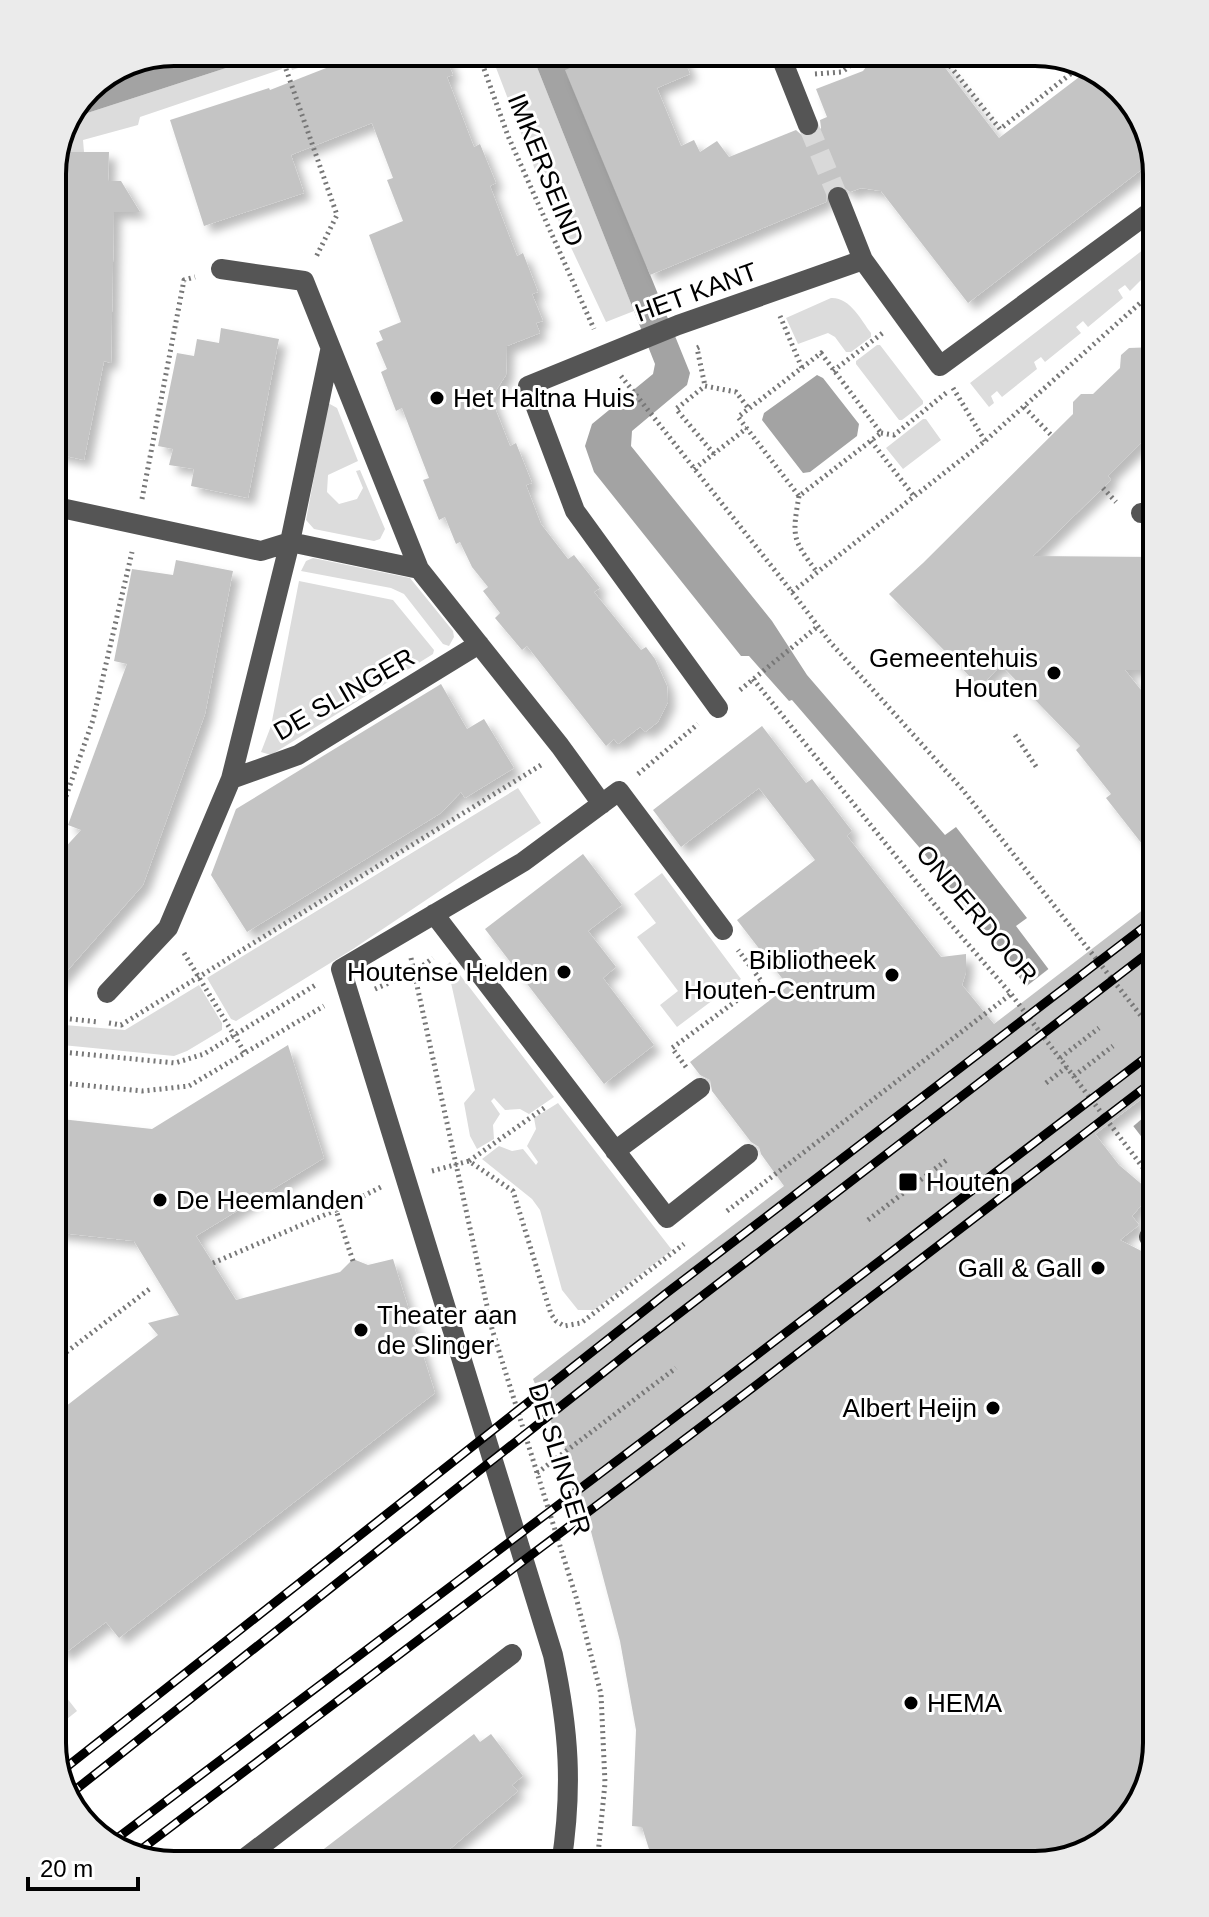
<svg xmlns="http://www.w3.org/2000/svg" width="1209" height="1917" font-family="Arial,sans-serif">
<style>
.green{fill:#dcdcdc}
.water{fill:#a3a3a3}
.pier{fill:#fff}
.building{fill:#c4c4c4;filter:url(#shadow)}
.lines{fill:none;stroke-linecap:round;stroke-linejoin:round}
.minor-tunnel{stroke:#d9d9d9;stroke-width:20;stroke-dasharray:20 10;stroke-linecap:butt}
.path{stroke:#777;stroke-width:5;stroke-dasharray:2 4;stroke-linecap:butt}
.minor{stroke:#555;stroke-width:20}
.rail-casing{stroke:#000;stroke-width:9}
.rail{stroke:#fff;stroke-width:6;stroke-dasharray:18;stroke-linecap:butt}
.poi-dot{fill:#000;stroke:#fff;stroke-width:3}
.labels{text-anchor:middle;stroke-width:6;stroke-linejoin:round;paint-order:stroke}
.street-label{font-size:26px;fill:#000;stroke:#fff}
.poi-label{font-size:26px;fill:#000;stroke:#fff;text-anchor:start}
.rim{fill:none;stroke:#000;stroke-width:4}
</style>
<defs>
<filter id="shadow"><feDropShadow dx="7" dy="7" stdDeviation="4" flood-color="#0004"/></filter>
</defs>
<rect width="100%" height="100%" fill="#fff"/>
<!-- green -->
<path class="green" d="M275,52L282,69L140,117L138,125L83,140L84,152H59L75,117Z
M286,52H347L292,70Z
M490,52H531L634,311L606,322L537,175Z
M1157,244V264L1130,291L1125,285L1118,290L1123,298L1088,327L1083,321L1076,327L1081,333L1045,362L1041,357L1034,362L1037,369L1002,397L997,391L991,396L994,403L989,407L970,383L1148,246Z
M831,298C850,297 861,320 871,333V337L851,352H846L835,337L828,333L798,344L786,318Z
M877,345H880L923,401V404L902,420H899L856,364V361Z
M328,403L337,408L358,461L328,475L327,492L339,504L357,499L363,488L356,471L360,470L385,529L380,539L374,541L314,529L306,520Z
M923,419H926L941,440L903,469L886,448Z
M313,558L410,578L453,631L454,637L449,646L443,644L404,594L391,588L301,571L306,561Z
M299,581L393,600L434,650L433,654L271,755L261,752L271,726Z
M518,788L541,823L353,949L236,1021L231,1019L207,978Z
M662,873L741,979L677,1027L660,1005L678,991L637,937L656,923L634,894Z
M450,962L554,1097L529,1114L520,1109L505,1110L494,1098L491,1101L500,1114L493,1125L494,1139L477,1149L470,1136L464,1103L475,1090L447,965Z
M199,985L222,1023V1030L187,1051L174,1056L52,1044V1024L125,1030Z
M558,1103L672,1250L594,1310H578L562,1290L540,1210L532,1199L482,1159L499,1146L512,1151L523,1149L536,1165L538,1162L527,1146L536,1129L534,1118Z
M52,1679L77,1711L52,1731Z"/>
<!-- water -->
<path class="water" d="M179,52H275L75,117L88,87Z
M531,52H570L649,272L690,373L687,385L632,431L631,446L772,621L807,675L945,835L956,827L1027,918L1016,926L1157,1113V1157L919,847L792,700L789,701L749,656H741L594,472L585,446L592,424L653,374L655,364Z
M817,375L823,378L859,424L857,436L810,472L803,473L762,420L764,413Z"/>
<!-- pier -->
<path class="pier" d="M1051,967L1157,1106L1130,1129L1023,989Z"/>
<!-- building -->
<path class="building" d="M367,52H444L453,75L447,77L474,147L480,144L496,183L490,186L517,256L523,253L538,292L532,294L543,321L536,323L540,333L507,346L506,375L491,398L510,446L516,443L532,483L526,485L541,524L568,559L574,555L600,588L594,592L641,650L646,647L655,659L667,686L668,702L658,722L645,732L640,727L618,744L614,739L606,746L527,646L522,650L495,618L500,613L483,591L488,587L472,567L460,542L456,544L445,517L439,520L423,480L429,478L402,408L396,411L381,372L387,369L376,343L383,340L379,331L401,322L369,235L403,221L387,180L393,178L372,123L291,155L304,193L204,226L170,120L269,88L270,90Z
M608,52H681L690,74L657,88L681,146L694,140L700,152L717,141L729,157L796,130L805,138L813,137L821,128L820,120L827,117L816,89L863,71L877,52H933L999,138L1091,68L1103,72L1144,119L1154,160L968,303L881,191L861,188L850,192L839,184L827,190L826,202L650,275L565,70Z
M59,152H109L108,181H121L140,212H114L111,363L104,361L84,460L52,453L53,180H59Z
M221,328L279,339L248,498L191,486L194,469L169,465L173,449L158,446L177,353L194,356L197,339L219,343Z
M1157,347V427L1108,476L1111,480L1033,556L1157,557V670H1125L1157,710V863L1106,798L1111,794L1076,750L1080,746L1001,665L980,687L889,594L923,563L1073,414V402L1081,394H1093L1120,368L1121,355L1129,348Z
M176,560L233,571L205,714L143,885L52,988V862L81,830L68,825L127,664L114,661L132,569L173,575Z
M441,684L467,729L484,719L514,768L465,798L461,792L441,813L247,932L211,875L236,809Z
M762,726L806,783L812,779L852,831L847,836L941,957L966,954V972L962,985L994,1024L1157,899V1087L1095,1134L1119,1165L1152,1193L1132,1216L1139,1225L1120,1240L1157,1259V1744L1140,1805L1090,1852L1035,1865H654L642,1827L632,1826L636,1730L620,1641L571,1456L558,1438L533,1379L784,1186L761,1154L759,1147L751,1142L712,1091L710,1080L700,1075L690,1062L788,986L737,920L815,860L759,788L681,847L653,810Z
M583,854L622,905L588,931L616,967L603,978L654,1045L604,1084L485,929Z
M288,1045L324,1158L196,1236L236,1300L340,1272L353,1259L368,1265L393,1259L435,1393L119,1638L106,1622L64,1654L52,1639V1417L158,1335L148,1323L179,1315L134,1241L52,1232V1118L152,1129Z
M474,1734L480,1742L491,1734L523,1776L512,1785L518,1791L431,1865H303Z"/>
<g class="lines">
<!-- minor-tunnel -->
<path class="minor-tunnel" d="M808,125L838,197"/>
<!-- path -->
<path class="path" d="M280,52L337,215L315,259
M478,52L508,136L594,329
M939,52L1000,129L1082,65
M815,74L842,72L868,52
M780,316L802,368
M699,347L697,348L705,386
M821,353L881,433L799,496L738,417Z
M833,371L884,332
M621,376L792,592L830,642L962,789L1157,1036
M953,388L985,441
M1024,407L1051,435
M881,433L894,435L946,393
M871,441L913,495
M714,454L676,409L705,386L736,392L749,409
M694,469L747,428
M1103,488L1116,502
M799,496C792,537 792,539 817,572
M142,499L184,280L195,277
M792,592L985,441L1157,288
M753,679L948,921L1011,994L1157,1186
M740,690L817,627
M1015,735L1037,768
M638,774L698,724
M52,836L93,720L132,552
M184,953L245,1053
M411,958L492,1329L576,1597L601,1694L605,1783L597,1865
M375,989L414,972L433,958
M52,1017L99,1022
M109,1023L121,1025L541,765
M52,1051L175,1063L204,1054L317,984
M1060,1058L1099,1028
M686,1067L672,1048L762,982L738,950
M1074,1076L1113,1046
M52,1082L142,1091L189,1086L324,1006
M1046,1083L1067,1067
M469,1161L547,1106
M432,1171L469,1161L513,1191L551,1314L556,1321L564,1326L581,1323L684,1244
M727,1211L1011,994
M868,1220L948,1159
M353,1261L336,1210L381,1187
M213,1263L336,1210
M52,1363L152,1287
M537,1473L676,1368"/>
<!-- minor -->
<path class="minor" d="M779,52L808,125
M838,197L863,260
M221,269L304,281L419,569L560,746L602,804
M52,506L261,551L290,542L419,569
M1141,513L1157,512
M718,708L575,511L528,386L678,325L863,260L940,366L1150,212H1157
M231,779L298,755L479,644
M434,914L667,1218L748,1154
M107,993L168,928L231,779L290,542L330,351
M615,1151L700,1088
M1149,1237L1157,1231
M236,1865L512,1654
M561,1865C573,1788 569,1730 553,1655L341,969L523,862L619,791L723,930"/>
<defs>
<path id="rail" d="M59,1773L664,1295L1157,917
M65,1798L637,1346L1157,946
M108,1845L716,1386L1157,1049
M135,1854L759,1383L1157,1078"/>
</defs>
<!-- rail casing -->
<use href="#rail" class="rail-casing"/>
<!-- rail -->
<use href="#rail" class="rail"/>
</g>
<!-- markers -->
<g class="poi-dot">
<circle cx="437" cy="398" r="8"/>
<circle cx="1054" cy="673" r="8"/>
<circle cx="564" cy="972" r="8"/>
<circle cx="892" cy="975" r="8"/>
<rect x="898" y="1172" width="20" height="20" rx="4"/>
<circle cx="160" cy="1200" r="8"/>
<circle cx="1098" cy="1268" r="8"/>
<circle cx="361" cy="1330" r="8"/>
<circle cx="993" cy="1408" r="8"/>
<circle cx="911" cy="1703" r="8"/>
</g>
<g class="labels">
<!-- street labels -->
<g class="street-label">
<text transform="translate(546 170) rotate(68)" y="9">IMKERSEIND</text>
<text transform="translate(696 292) rotate(-20)" y="9">HET KANT</text>
<text transform="translate(344 694) rotate(-30)" y="9">DE SLINGER</text>
<text transform="translate(977 914) rotate(50)" y="9">ONDERDOOR</text>
<text transform="translate(560 1459) rotate(73)" y="9">DE SLINGER</text>
</g>
<!-- poi labels -->
<g class="poi-label">
<text x="453" y="407">Het Haltna Huis</text>
<text x="1038" y="667" text-anchor="end">Gemeentehuis<tspan x="1038" dy="30">Houten</tspan></text>
<text x="876" y="969" text-anchor="end">Bibliotheek<tspan x="876" dy="30">Houten-Centrum</tspan></text>
<text x="548" y="981" text-anchor="end">Houtense Helden</text>
<text x="926" y="1191">Houten</text>
<text x="176" y="1209">De Heemlanden</text>
<text x="1082" y="1277" text-anchor="end">Gall &amp; Gall</text>
<text x="377" y="1324">Theater aan<tspan x="377" dy="30">de Slinger</tspan></text>
<text x="977" y="1417" text-anchor="end">Albert Heijn</text>
<text x="927" y="1712">HEMA</text>
</g>
</g>
<!-- crop -->
<path d="M0 0H1209V1917H0ZM174 66H1035A108 108 0 0 1 1143 174V1743A108 108 0 0 1 1035 1851H174A108 108 0 0 1 66 1743V174A108 108 0 0 1 174 66Z" fill="#ebebeb" fill-rule="evenodd"/>
<path class="rim" d="M174 66H1035A108 108 0 0 1 1143 174V1743A108 108 0 0 1 1035 1851H174A108 108 0 0 1 66 1743V174A108 108 0 0 1 174 66Z"/>
<!-- scale -->
<path d="M28 1877v12h110v-12" fill="none" stroke="#000000" stroke-width="4"/>
<text x="40" y="1877" font-size="24" fill="#000000" stroke="#ffffff" stroke-width="6" paint-order="stroke">20 m</text>
</svg>
